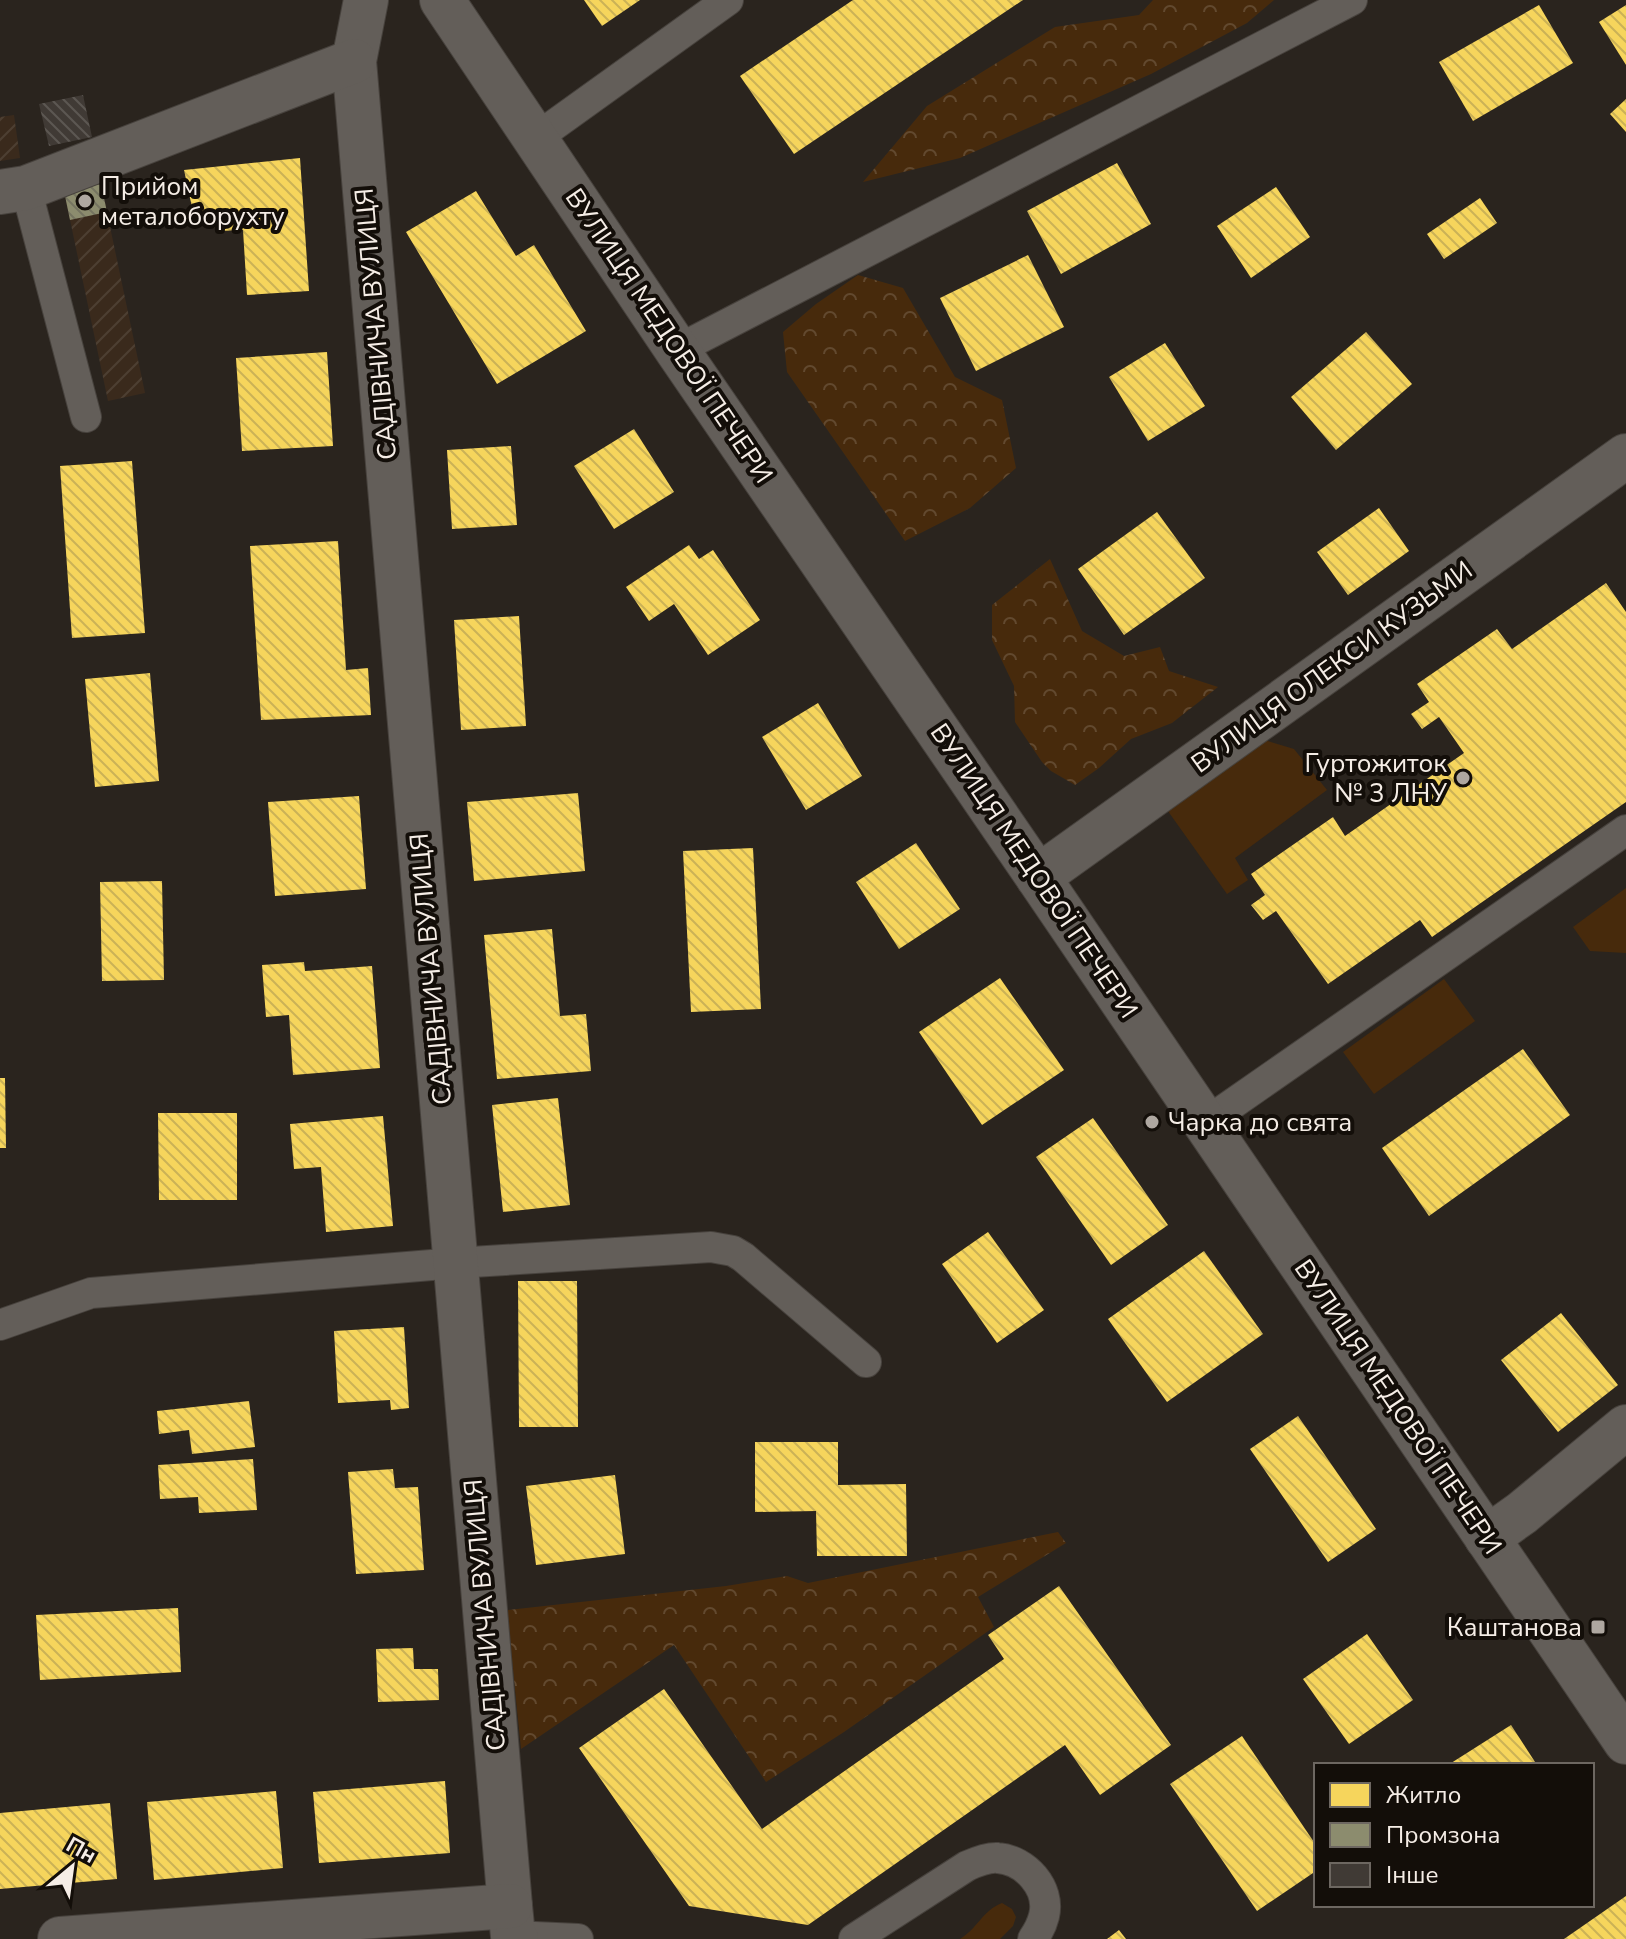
<svg xmlns="http://www.w3.org/2000/svg" width="1626" height="1939" font-family="'Nunito Sans',sans-serif">
<style>
.industrial{fill:url(#industrial-furrows)}
.green{fill:#472a0c}
.forest{fill:url(#forest-crowns)}
.homes{fill:url(#homes-back-hatch)}
.industry{fill:url(#industry-back-hatch)}
.building{fill:url(#building-back-hatch)}
.lines{fill:none;stroke-linecap:round;stroke-linejoin:round}
.lane-casing{stroke:#47423d;stroke-width:32}
.street-casing{stroke:#47423d;stroke-width:46}
.lane{stroke:#635e59;stroke-width:30}
.street{stroke:#635e59;stroke-width:44}
.poi-dot{fill:#aea7a0;stroke:#130e09;stroke-width:3}
.labels{text-anchor:middle;dominant-baseline:central;stroke-width:8;stroke-linejoin:round;paint-order:stroke}
.poi-label{font-size:26px;fill:#f5ede6;stroke:#130e09;text-anchor:start}
.street-label{font-size:26px;fill:#f5ede6;stroke:#130e09}
</style>
<defs>
<pattern id="industrial-furrows" width="10" height="10" patternUnits="userSpaceOnUse" patternTransform="scale(2)"><rect width="10" height="10" fill="#3a2a1c"/><path d="M-1 1l2-2M0 10L10 0M9 11l2-2" fill="none" stroke="#4d3f32"/></pattern>
<pattern id="forest-crowns" width="20" height="18" patternUnits="userSpaceOnUse" patternTransform="scale(2)"><rect width="20" height="18" fill="#472a0c"/><path d="M2 6a3 3 0 1 1 6 0M12 15a3 3 0 1 1 6 0" fill="none" stroke="#62492f"/></pattern>
<pattern id="homes-back-hatch" width="6" height="6" patternUnits="userSpaceOnUse" patternTransform="scale(2)"><rect width="6" height="6" fill="#f6d55c"/><path d="M-1 5l2 2M0 0l6 6M5-1l2 2" fill="none" stroke="#cbb256"/></pattern>
<pattern id="industry-back-hatch" width="6" height="6" patternUnits="userSpaceOnUse" patternTransform="scale(2)"><rect width="6" height="6" fill="#8c8c6e"/><path d="M-1 5l2 2M0 0l6 6M5-1l2 2" fill="none" stroke="#757460"/></pattern>
<pattern id="building-back-hatch" width="6" height="6" patternUnits="userSpaceOnUse" patternTransform="scale(2)"><rect width="6" height="6" fill="#403a35"/><path d="M-1 5l2 2M0 0l6 6M5-1l2 2" fill="none" stroke="#5c5752"/></pattern>
</defs>
<rect width="100%" height="100%" fill="#2a241e"/>
<g class="industrial">
<path d="M14,115l6,43 -20,3v-44z"/>
<path d="M101,184l44,209 -37,8 -44,-210z"/>
</g>
<g class="green">
<path d="M1261,739l33,10 33,41 -92,68 13,22 -21,14 -62,-87z"/>
<path d="M1626,888v65l-36,-2 -17,-24z"/>
<path d="M1444,979l31,42 -101,73 -31,-42z"/>
<path d="M1002,1903l10,6 4,8 -3,9 -13,13h-40c17,-10 23,-29 42,-36z"/>
</g>
<g class="forest">
<path d="M1153,0h121l-27,23 -96,51 -191,84 -97,24 64,-76 128,-79 84,-12z"/>
<path d="M858,275l45,13 52,89 47,23 14,68 -46,40 -65,33 -118,-169 -4,-40 33,-28z"/>
<path d="M1050,559l32,72 42,25 36,-9 9,24 49,16 -46,36 -41,16 -32,29 -24,17 -24,-14 -9,-9 -27,-40 -1,-36 -22,-46v-35z"/>
<path d="M1058,1532l8,11 -88,54 16,30 -150,105 -78,50 -92,-137 -153,104 -14,-139 219,-24 61,-10 21,7z"/>
</g>
<g class="homes">
<path d="M584,0h56l-38,26z"/>
<path d="M853,0h170l-229,154 -54,-78z"/>
<path d="M1539,5l34,58 -100,58 -34,-59z"/>
<path d="M1626,5v60l-27,-43z"/>
<path d="M1626,99v33l-16,-18z"/>
<path d="M300,158l9,133 -62,4 -4,-65 -24,1 -26,-19 -9,-42z"/>
<path d="M1117,163l34,61 -90,50 -34,-63z"/>
<path d="M1276,187l34,50 -59,41 -34,-52z"/>
<path d="M476,191l40,65 18,-11 52,86 -89,53 -91,-152z"/>
<path d="M1480,198l17,25 -53,36 -17,-25z"/>
<path d="M1028,255l36,72 -88,44 -36,-73z"/>
<path d="M1366,332l46,52 -76,66 -45,-53z"/>
<path d="M1165,343l40,63 -57,35 -39,-64z"/>
<path d="M327,352l6,94 -91,5 -6,-93z"/>
<path d="M634,429l40,63 -60,37 -40,-63z"/>
<path d="M511,446l6,79 -65,4 -5,-79z"/>
<path d="M132,461l13,172 -73,5 -12,-172z"/>
<path d="M1379,508l30,43 -61,44 -31,-43z"/>
<path d="M1157,512l48,66 -81,57 -46,-66z"/>
<path d="M338,541l8,129 22,-2 3,47 -110,5 -11,-174z"/>
<path d="M689,545l10,14 14,-9 47,70 -52,35 -34,-51 -25,17 -23,-34z"/>
<path d="M1606,583l20,29v190l-194,135 -12,-17 -92,64 -52,-73 -13,9 -12,-15 14,-10 -14,-21 82,-57 12,19 119,-83 -25,-36 -17,12 -11,-15 18,-12 -12,-18 80,-55 15,20z"/>
<path d="M519,616l7,110 -65,4 -7,-110z"/>
<path d="M150,673l9,108 -64,6 -10,-108z"/>
<path d="M818,703l44,73 -56,34 -44,-73z"/>
<path d="M578,793l7,78 -111,10 -7,-79z"/>
<path d="M359,796l7,93 -91,7 -7,-94z"/>
<path d="M916,843l44,66 -61,40 -43,-67z"/>
<path d="M753,848l8,161 -70,3 -8,-161z"/>
<path d="M162,881l2,99 -62,1 -2,-99z"/>
<path d="M552,929l8,87 26,-2 5,57 -94,8 -13,-144z"/>
<path d="M304,962l1,9 67,-5 8,102 -87,7 -4,-60 -23,2 -4,-52z"/>
<path d="M1000,978l64,92 -82,55 -63,-93z"/>
<path d="M1523,1049l47,66 -141,101 -47,-68z"/>
<path d="M0,1078h5l1,70h-6z"/>
<path d="M558,1098l12,107 -67,7 -11,-107z"/>
<path d="M158,1113h79v87h-78z"/>
<path d="M383,1116l10,110 -67,6 -5,-65 -27,2 -4,-45z"/>
<path d="M1093,1118l75,107 -57,40 -75,-108z"/>
<path d="M988,1232l56,78 -47,33 -55,-79z"/>
<path d="M1204,1251l59,83 -96,68 -59,-83z"/>
<path d="M518,1281h59l1,146h-59z"/>
<path d="M1561,1313l57,72 -60,47 -57,-72z"/>
<path d="M404,1327l5,81 -18,2 -1,-10 -52,3 -4,-72z"/>
<path d="M249,1401l6,46 -63,7 -3,-24 -30,4 -2,-23z"/>
<path d="M1298,1416l78,113 -48,33 -78,-113z"/>
<path d="M755,1442h83v43l68,-1 1,72h-90l-1,-45 -61,1z"/>
<path d="M253,1459l4,51 -58,3 -1,-16 -38,2 -2,-34z"/>
<path d="M393,1469l2,19 23,-1 6,83 -68,4 -8,-102z"/>
<path d="M615,1475l10,79 -89,11 -10,-79z"/>
<path d="M1059,1586l112,159 -71,50 -35,-50 -257,180 -119,-19 -110,-158 85,-59 98,140 242,-170 -16,-24z"/>
<path d="M178,1608l3,64 -141,8 -4,-65z"/>
<path d="M1367,1634l46,66 -64,44 -46,-65z"/>
<path d="M413,1648l1,21h24l1,31 -61,2 -2,-53z"/>
<path d="M1511,1725l26,40h-89z"/>
<path d="M1242,1736l74,109v26l-59,40 -87,-127z"/>
<path d="M445,1781l5,72 -131,10 -6,-71z"/>
<path d="M276,1791l7,77 -129,12 -7,-78z"/>
<path d="M110,1803l7,76 -117,10v-76z"/>
<path d="M1626,1896v43h-62z"/>
<path d="M1119,1930l7,9h-19z"/>
</g>
<path class="industry" d="M101,184l6,28 -37,8 -6,-29z"/>
<path class="building" d="M83,95l9,42 -43,9 -10,-42z"/>
<g class="lines">
<g class="lane-casing">
<g id="lane">
<path d="M536,138l192,-138"/>
<path d="M26,188l60,229"/>
<path d="M677,350l675,-350"/>
<path d="M1205,1123l421,-293"/>
<path d="M0,1325l91,-32 365,-30 255,-16 22,4 10,6 123,105"/>
<path d="M513,1936l65,3"/>
<path d="M854,1939l113,-73c9,-4 21,-9 31,-8 27,2 53,30 46,58 -2,8 -6,16 -11,23"/>
</g>
</g>
<g class="street-casing">
<g id="street">
<path d="M366,0l-12,61 156,1845 3,30 3,3"/>
<path d="M442,0l235,350 361,527 588,865"/>
<path d="M0,192l26,-4 328,-127"/>
<path d="M1038,877l588,-421"/>
<path d="M1487,1538l35,-25 104,-86"/>
<path d="M60,1939l450,-33"/>
</g>
</g>
<use href="#lane" class="lane"/>
<use href="#street" class="street"/>
</g>
<g class="poi-dot">
<circle cx="85" cy="201" r="8"/>
<circle cx="1463" cy="778" r="8"/>
<circle cx="1152" cy="1122" r="8"/>
<rect x="1590" y="1619" width="16" height="16" rx="4"/>
</g>
<g class="labels">
<g class="poi-label">
<text x="101" y="186">Прийом<tspan x="101" dy="30">металоборухту</tspan></text>
<text x="1447" y="763" text-anchor="end">Гуртожиток<tspan x="1447" dy="30">№ 3 ЛНУ</tspan></text>
<text x="1168" y="1122">Чарка до свята</text>
<text x="1582" y="1627" text-anchor="end">Каштанова</text>
</g>
<g class="street-label">
<text transform="translate(376 324) rotate(-95)">САДІВНИЧА ВУЛИЦЯ</text>
<text transform="translate(669 336) rotate(56)">ВУЛИЦЯ МЕДОВОЇ ПЕЧЕРИ</text>
<text transform="translate(1332 667) rotate(-36)">ВУЛИЦЯ ОЛЕКСИ КУЗЬМИ</text>
<text transform="translate(1034 871) rotate(56)">ВУЛИЦЯ МЕДОВОЇ ПЕЧЕРИ</text>
<text transform="translate(431 969) rotate(-95)">САДІВНИЧА ВУЛИЦЯ</text>
<text transform="translate(1398 1407) rotate(56)">ВУЛИЦЯ МЕДОВОЇ ПЕЧЕРИ</text>
<text transform="translate(485 1615) rotate(-95)">САДІВНИЧА ВУЛИЦЯ</text>
</g>
</g>
<rect x="1314" y="1763" width="280" height="144" fill="#130e09" stroke="#6d6761" stroke-width="2"/>
<rect x="1330" y="1783" width="40" height="24" fill="#f6d55c" stroke="#6d6761" stroke-width="2"/>
<text x="1386" y="1803" font-size="24" fill="#f5ede6">Житло</text>
<rect x="1330" y="1823" width="40" height="24" fill="#8c8c6e" stroke="#6d6761" stroke-width="2"/>
<text x="1386" y="1843" font-size="24" fill="#f5ede6">Промзона</text>
<rect x="1330" y="1863" width="40" height="24" fill="#403a35" stroke="#6d6761" stroke-width="2"/>
<text x="1386" y="1883" font-size="24" fill="#f5ede6">Інше</text>
<g transform="translate(72 1867) rotate(29)" stroke="#130e09" stroke-width="6" paint-order="stroke">
<path d="M0-6L14 30L0 20L-14 30Z" fill="#f5ede6"/>
<text y="-12" font-size="22" font-weight="bold" text-anchor="middle" fill="#f5ede6">Пн</text>
</g>
</svg>
